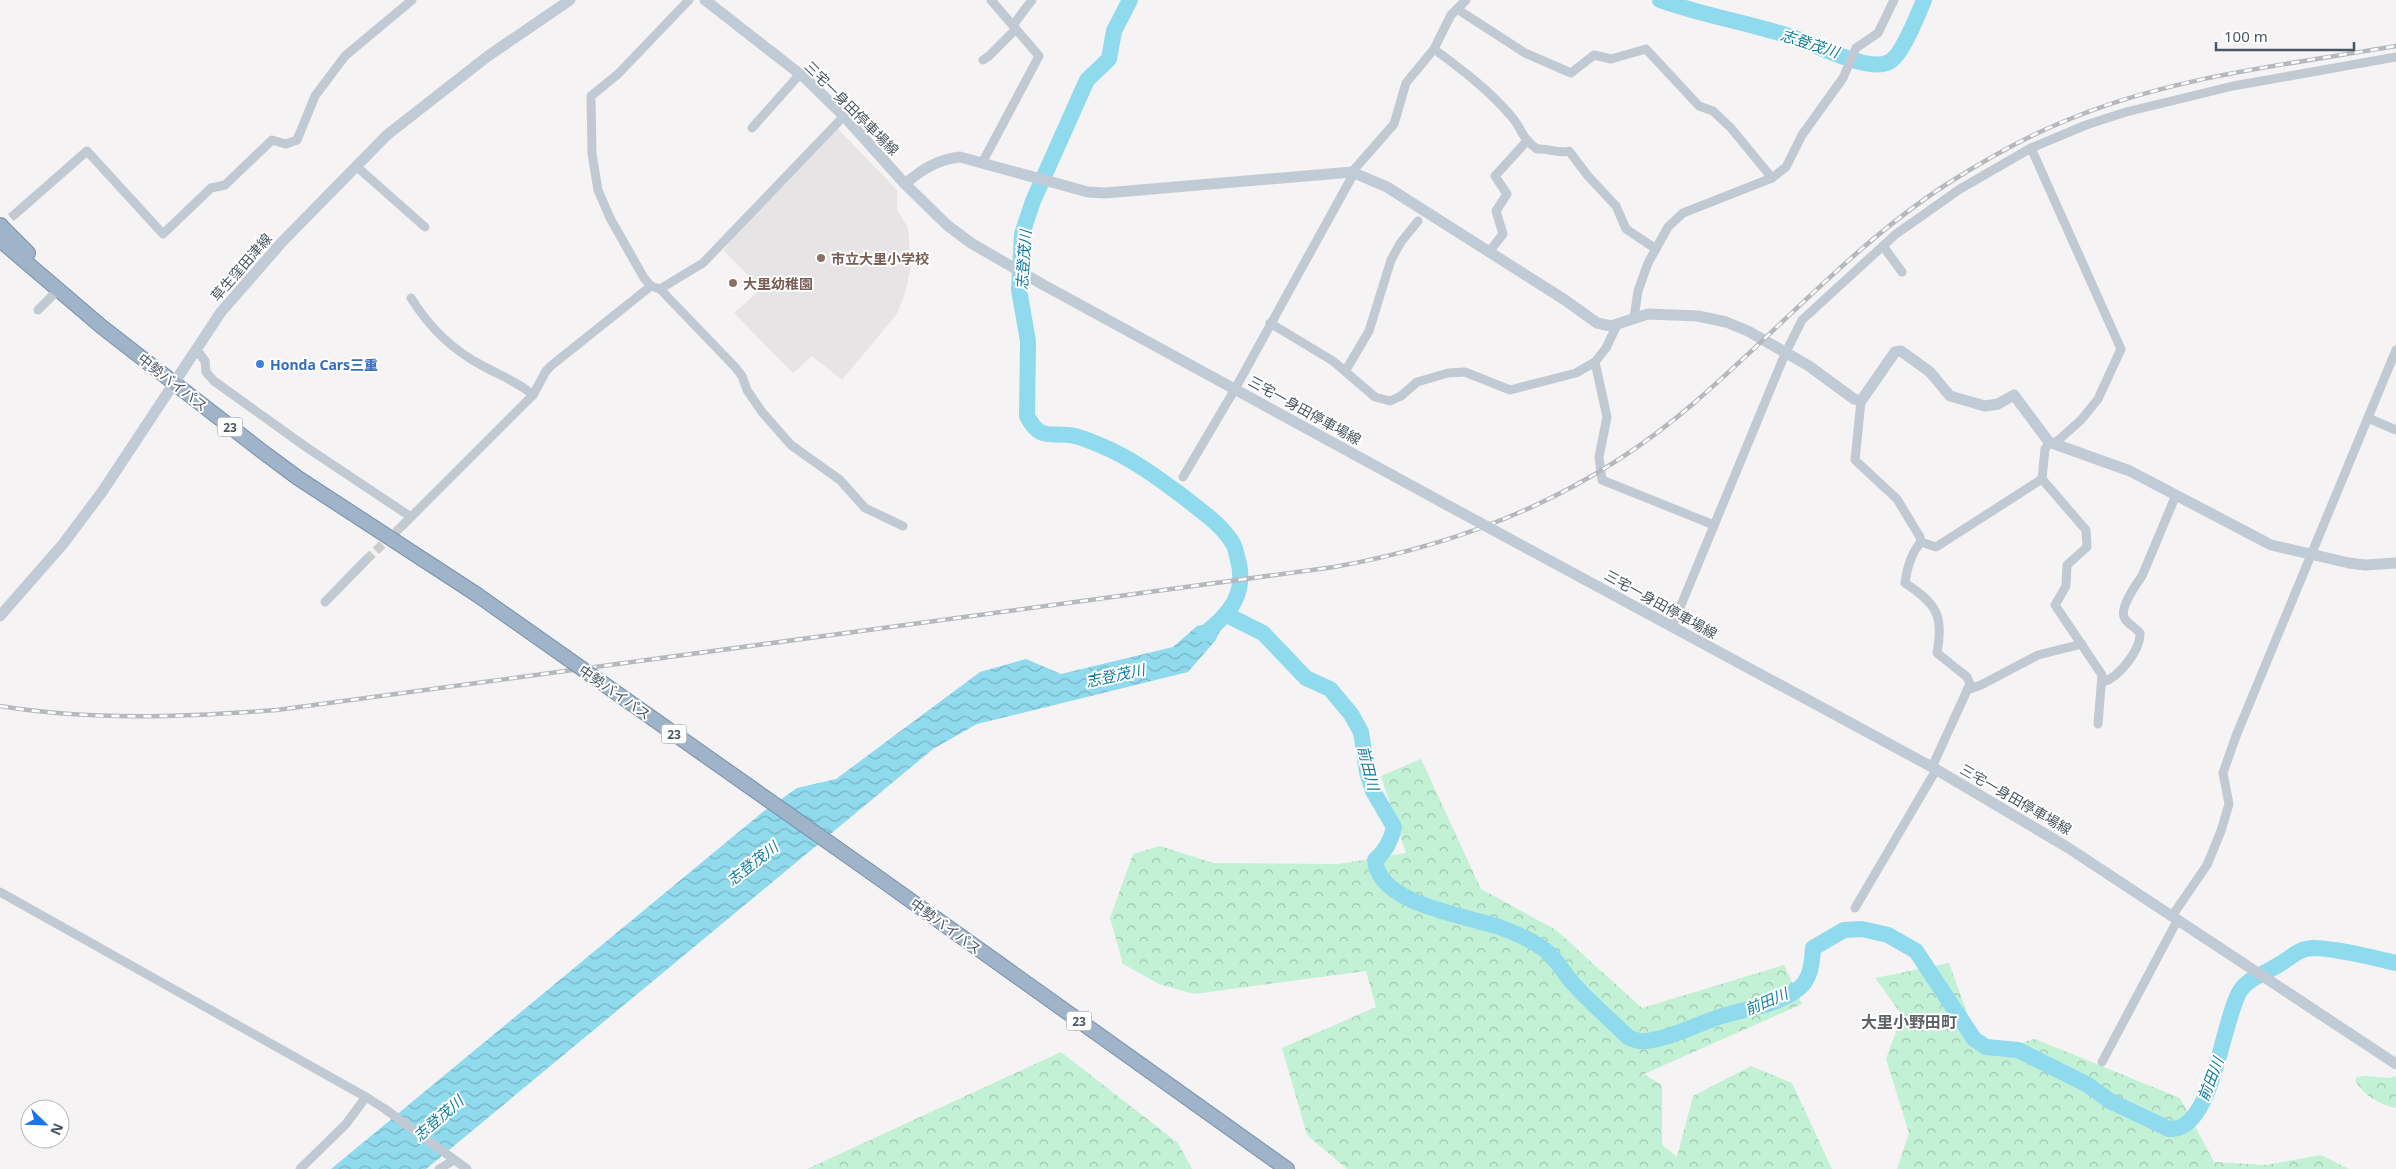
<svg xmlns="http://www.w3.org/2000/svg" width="2396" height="1169" font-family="'Noto Sans','Noto Sans JP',sans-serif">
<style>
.education{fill:#e6e4e5}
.forest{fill:url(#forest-crowns)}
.water{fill:url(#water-waves)}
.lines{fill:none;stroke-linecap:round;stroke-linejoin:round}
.river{stroke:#90daee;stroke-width:16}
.minor-tunnel{stroke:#caccce;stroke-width:9;stroke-dasharray:9 4.5;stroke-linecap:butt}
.trunk-casing{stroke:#7690ad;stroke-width:16}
.minor{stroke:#c1cad2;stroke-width:9}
.secondary{stroke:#c1cbd6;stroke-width:11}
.trunk{stroke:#9fb4c9;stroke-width:14}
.rail-casing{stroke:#b5b8bd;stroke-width:4.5}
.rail{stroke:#fff;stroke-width:2.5;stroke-dasharray:8;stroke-linecap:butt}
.trunk-bridge-casing{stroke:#7690ad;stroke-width:16;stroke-linecap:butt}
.secondary-bridge{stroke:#c1cbd6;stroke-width:11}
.trunk-bridge{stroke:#9fb4c9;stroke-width:14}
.education-dot{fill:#8d6e63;stroke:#fff;stroke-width:2}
.shop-dot{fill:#3f7fe0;stroke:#fff;stroke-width:2}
.labels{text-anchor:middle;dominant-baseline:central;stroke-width:4;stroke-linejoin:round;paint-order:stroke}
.shield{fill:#fff;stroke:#808990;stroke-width:1}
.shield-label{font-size:12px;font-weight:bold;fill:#4a5661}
.street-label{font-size:14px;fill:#4a5661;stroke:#fff}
.education-label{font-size:14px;font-weight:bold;fill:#785e54;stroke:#fff;text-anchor:start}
.shop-label{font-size:14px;font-weight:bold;fill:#366cbe;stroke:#fff;text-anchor:start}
.water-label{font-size:15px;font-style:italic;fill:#0c7c9b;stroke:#fff}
.quarter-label{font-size:16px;font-weight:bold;fill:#5f6368;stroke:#fff}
</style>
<defs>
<pattern id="forest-crowns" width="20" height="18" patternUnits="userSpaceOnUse" patternTransform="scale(1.25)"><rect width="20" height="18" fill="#c3f1d5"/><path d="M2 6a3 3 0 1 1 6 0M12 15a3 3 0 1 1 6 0" fill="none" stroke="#a0c6b0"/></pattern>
<pattern id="water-waves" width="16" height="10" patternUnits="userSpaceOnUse" patternTransform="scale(1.25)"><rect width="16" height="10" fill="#90daee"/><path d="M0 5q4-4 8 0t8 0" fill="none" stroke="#78b4c4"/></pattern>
</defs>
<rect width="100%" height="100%" fill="#f5f3f3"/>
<path class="education" d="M837,128l60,62v19l11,19 3,39 -6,26 -8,21 -55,66 -30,-24 -19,17 -59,-60 27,-24 -38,-39 5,-5 -1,-4z"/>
<g class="forest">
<path d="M1421,759l60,130 75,41 86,78 142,-43 18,39 -158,70 18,11v60l15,12 16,-61 58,-30 41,17 40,86h-485l-40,-34 -25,-87 94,-41 -10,-36 -172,23 -35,-10 -36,-20 -13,-46 23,-64 27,-8 53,17 125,1 68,-11 -25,-77z"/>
<path d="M1949,963l33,91 53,-15 145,59 34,64 52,3 55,-10 28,14h-452l12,-36 -23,-74 16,-44 -27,-37z"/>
<path d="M1061,1052l117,91 14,26h-385z"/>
<path d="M2365,1076l24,2 7,-2v32c-16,-3 -32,-13 -41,-27l2,-4z"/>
</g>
<path class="water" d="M1226,620l-11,21 -27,31 -211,52 -44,25 -507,420h-95l433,-358 33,-23 39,-9 144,-107 46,-13 35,15 112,-27 24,-21z"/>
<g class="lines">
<g class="river">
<path d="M1130,0l-16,31 -5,28 -22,21 -54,121 -11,33 -3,56 9,51 -1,75c14,27 25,15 48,20 12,3 25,9 36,14 27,13 50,30 74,48 16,13 36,26 47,44 3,4 4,10 5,14 11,36 -6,57 -33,78"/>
<path d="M1660,0c44,16 91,23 135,38 22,7 74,35 94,24 13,-6 29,-48 35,-62"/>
<path d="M1227,615l36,18 43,45 24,11 21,25 10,18 6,40 6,19 21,36c-3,14 -8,24 -19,33 4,45 90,55 124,67 14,5 30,12 42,20 13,8 20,22 30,34 17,20 38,37 57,56 6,3 11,5 18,4 25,-3 49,-16 73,-24 26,-9 56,-10 79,-28 13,-9 14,-27 15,-41l31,-18 18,-1 26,6 28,16 58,88 12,8 32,3 70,35 22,16 59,28c44,4 53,-109 71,-138 8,-13 28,-19 40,-27 12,-7 19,-16 34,-16 26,1 56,9 82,15"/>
</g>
<g class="minor-tunnel">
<path d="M0,226l14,-11"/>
<path d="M366,560l37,-35"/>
</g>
<g class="trunk-casing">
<g id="trunk">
<path d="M0,225l28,28"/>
<path d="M0,240l102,87 157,122 39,29 178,116"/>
<path d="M872,873l415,296"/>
</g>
</g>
<g class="minor">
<path d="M689,0l-71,74 -27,22 1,58 6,36 12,28 34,60 7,8 9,3 75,78 7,9 5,14 15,22 29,33 49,35 25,28 38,18"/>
<path d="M1457,9l68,44 46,20 23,-18 17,4 35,-10 53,57 14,5 18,17 41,50"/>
<path d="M1013,25l19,-25"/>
<path d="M1434,49c27,20 55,41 77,67 11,12 9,21 26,33 12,-1 20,5 32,2l19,25 28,30 10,23 30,20"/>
<path d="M983,60l6,-4 27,-27"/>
<path d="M752,128l48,-54"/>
<path d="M2031,148l90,201 -23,50 -17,21 -27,24"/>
<path d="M982,163l57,-107 -48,-56"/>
<path d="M356,166l69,61"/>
<path d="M1352,172l42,-48 12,-41 28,-34 17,-34 15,-15"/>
<path d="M14,215l73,-64 76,83 48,-46 14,-3 47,-45 14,4 11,-4 18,-44 30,-40 67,-56"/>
<path d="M1883,246l19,26"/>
<path d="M1489,252l14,-18 -7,-23 11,-17 -12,-18 31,-34"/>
<path d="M660,289l43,-26 141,-147"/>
<path d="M411,298c18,29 41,52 72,68 16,9 37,17 50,29"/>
<path d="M38,310l17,-17"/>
<path d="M1634,318l4,-27 10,-28 20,-36 15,-14 89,-35 14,-11 16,-32 41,-57 13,-30 22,-15 16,-33"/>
<path d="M1270,323l63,38 42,36 15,4 11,-5 16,-14 31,-9 17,-1 45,18 66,-17 19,-11 11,-14 12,-25"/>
<path d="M196,349l9,12 1,11 8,9 92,66 105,70"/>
<path d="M1595,362l12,55 -8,40 3,23 112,45"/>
<path d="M1346,370l23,-39 22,-71 10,-18 17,-21"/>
<path d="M1861,401l-6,59 42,39 23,38 1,5 15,5 106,-68 3,-30 4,-7"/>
<path d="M2368,418l28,12"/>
<path d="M1183,477l52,-88 119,-216"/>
<path d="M2042,479l44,51 1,17 -20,18 -1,21 -11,19 47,70 -4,49"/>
<path d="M403,525l130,-130 13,-24 6,-6 99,-79"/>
<path d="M1921,542c-10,11 -14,26 -16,41 32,21 39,33 32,70l30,24 3,7 -38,83"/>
<path d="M325,602l41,-42"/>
<path d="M1672,627l113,-273 17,-34 94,-86 64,-45 71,-41 55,-23 40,-13 107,-26 163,-29"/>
<path d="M2103,682c15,-4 38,-32 37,-49 -4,-5 -11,-8 -15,-14 -7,-9 11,-35 17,-43l34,-81"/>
<path d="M1967,690l14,-5 57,-30 44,-11"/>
<path d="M0,892l366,205 19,12 82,60"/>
<path d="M1855,908l81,-138"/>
<path d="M2172,916l35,-51 14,-34 8,-27 -6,-31 13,-37 160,-386"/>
<path d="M2102,1062l76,-143"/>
<path d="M300,1169l46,-45 20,-27"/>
<path d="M439,1169l15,-9"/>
</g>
<g class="secondary">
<path d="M705,0l100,78 39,38 61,68 42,41 24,18 69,40 407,222"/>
<path d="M905,184c16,-14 33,-25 55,-27l128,35 17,1 247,-21 35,15 178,113 32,23 14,3 37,-12 50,2 28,6 22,9 61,35 45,33 7,2 34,-49 6,-1 29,21 20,24 35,10 13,-2 16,-9 35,47 81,29 141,74 78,18 16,2 31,-2"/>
<path d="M1532,551l400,216 135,80 329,217"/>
<path d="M0,616l63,-72 39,-52 119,-180 61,-70 105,-107 101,-79 82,-56"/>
</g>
<use href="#trunk" class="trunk"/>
<g class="rail-casing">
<path id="rail" d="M0,706c92,15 185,11 277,4l1057,-143c135,-24 256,-74 360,-164 84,-72 160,-159 253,-219 38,-24 76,-46 118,-63 104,-44 220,-56 331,-75"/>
</g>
<use href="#rail" class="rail"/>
<g class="trunk-bridge-casing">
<path id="trunk-bridge" d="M476,594l396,279"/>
</g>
<path class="secondary-bridge" d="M1447,505l85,46"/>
<use href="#trunk-bridge" class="trunk-bridge"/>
</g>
<g class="education-dot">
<circle cx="821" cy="258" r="5"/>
<circle cx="733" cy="283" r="5"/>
</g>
<circle class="shop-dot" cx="260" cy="364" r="5"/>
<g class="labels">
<g class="shield">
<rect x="217.5" y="417.5" width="25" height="19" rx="4"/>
<rect x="661.5" y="724.5" width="25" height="19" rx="4"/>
<rect x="1066.5" y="1011.5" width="25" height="19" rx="4"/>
</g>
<g class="shield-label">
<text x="230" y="427">23</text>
<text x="674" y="734">23</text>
<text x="1079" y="1021">23</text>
</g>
<g class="street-label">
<text transform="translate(852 108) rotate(45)">三宅一身田停車場線</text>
<text transform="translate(241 267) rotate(-49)">草生窪田津線</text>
<text transform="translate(173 382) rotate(38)">中勢バイパス</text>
<text transform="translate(1305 410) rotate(29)">三宅一身田停車場線</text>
<text transform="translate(1661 604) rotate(29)">三宅一身田停車場線</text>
<text transform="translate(615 692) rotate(35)">中勢バイパス</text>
<text transform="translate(2016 799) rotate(30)">三宅一身田停車場線</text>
<text transform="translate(946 926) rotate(36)">中勢バイパス</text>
</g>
<g class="education-label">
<text x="831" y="258">市立大里小学校</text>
<text x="743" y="283">大里幼稚園</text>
</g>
<g class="shop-label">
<text x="270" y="364">Honda Cars三重</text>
</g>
<g class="water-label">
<text transform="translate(1810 43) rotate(18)">志登茂川</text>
<text transform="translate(1023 260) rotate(-86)">志登茂川</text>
<text transform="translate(1115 675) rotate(-12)">志登茂川</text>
<text transform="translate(1369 768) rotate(76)">前田川</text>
<text transform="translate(752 863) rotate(-38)">志登茂川</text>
<text transform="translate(1766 1001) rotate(-23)">前田川</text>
<text transform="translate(2210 1079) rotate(-69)">前田川</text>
<text transform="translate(438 1118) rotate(-41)">志登茂川</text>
</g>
<g class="quarter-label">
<text x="1909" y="1022">大里小野田町</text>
</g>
</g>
<g transform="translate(45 1124) rotate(113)"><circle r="24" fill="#ffffff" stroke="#b7bbc0"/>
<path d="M0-4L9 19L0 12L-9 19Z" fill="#1a73e8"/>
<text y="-8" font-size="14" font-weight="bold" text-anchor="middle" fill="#4a5661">N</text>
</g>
<path d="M2216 42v8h138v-8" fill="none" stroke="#4a5661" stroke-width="2.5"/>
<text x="2224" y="42" font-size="15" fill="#4a5661" stroke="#ffffff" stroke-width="4" paint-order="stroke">100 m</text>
</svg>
